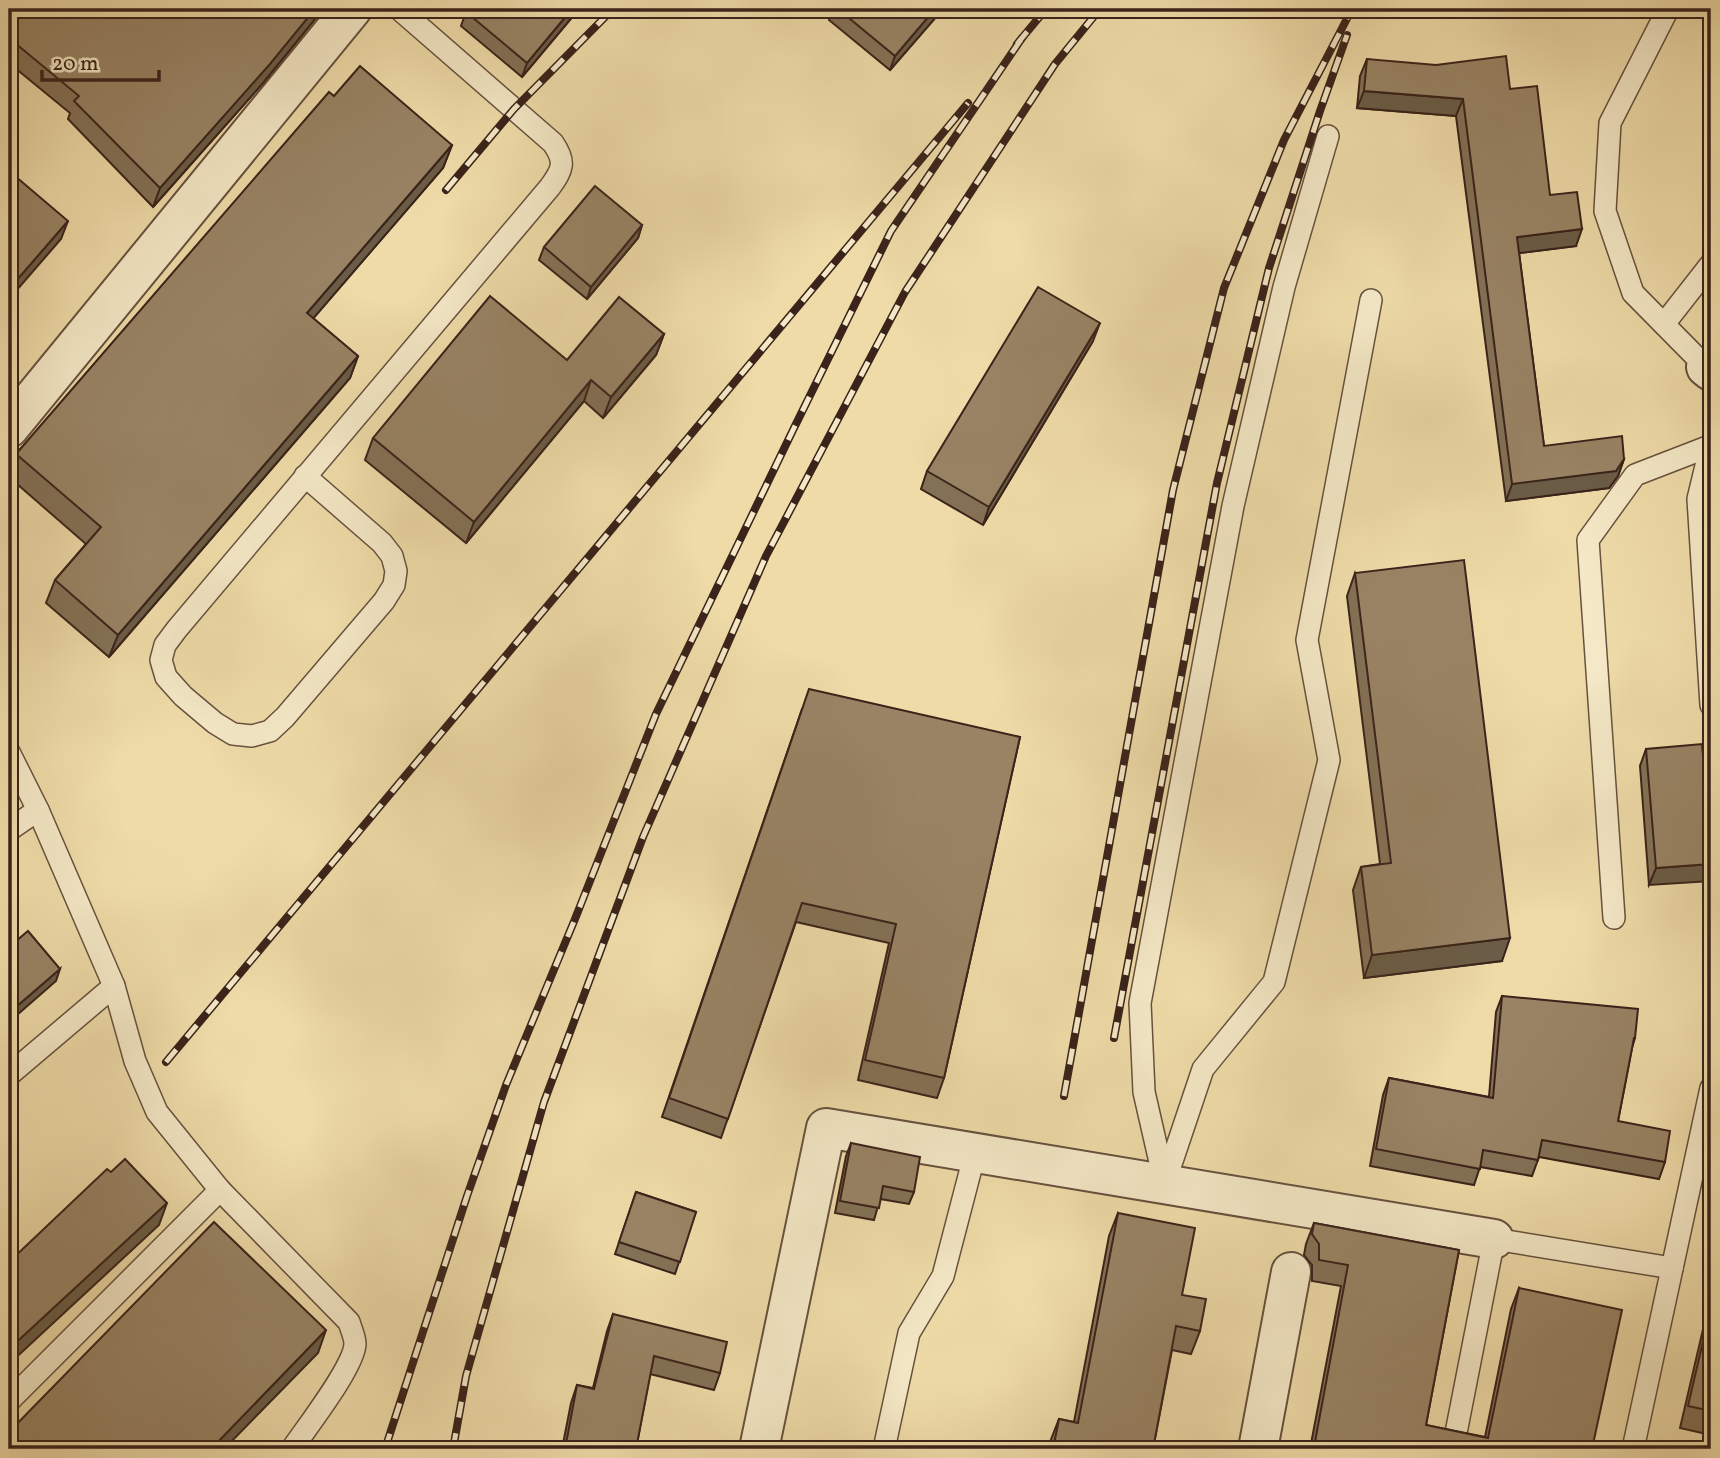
<svg xmlns="http://www.w3.org/2000/svg" width="1720" height="1458" font-family="Vollkorn,serif">
<style>
.lines{fill:none;stroke-linecap:round;stroke-linejoin:round}
.lane-casing{stroke:#67513e;stroke-width:24}
.street-casing{stroke:#67513e;stroke-width:42}
.lane{stroke:#f4e8c6;stroke-width:21}
.street{stroke:#f4e8c6;stroke-width:38}
.rail-casing{stroke:#3a231a;stroke-width:8}
.rail{stroke:#f4e8c6;stroke-width:5;stroke-dasharray:16;stroke-linecap:butt}
.wall{fill:#837156;stroke:#3a231a;stroke-width:2}
.shaded-wall{fill:#6a5c46;stroke:#3a231a;stroke-width:2}
.building{fill:#988364;stroke:#3a231a;stroke-width:2}
</style>
<rect width="100%" height="100%" fill="#eedba8"/>
<filter id="stains"><feTurbulence type="fractalNoise" baseFrequency=".00286" numOctaves="4"/><feColorMatrix values="0 0 0 0 .2 0 0 0 0 .09 0 0 0 0 .02 0 0 0 .5 -.17"/></filter>
<radialGradient id="worn" r=".72"><stop offset=".6" stop-color="#630" stop-opacity="0"/><stop offset="1" stop-color="#630" stop-opacity=".3"/></radialGradient>
<g class="lines">
<g class="lane-casing">
<g id="lane">
<path d="M1668,9l-58,114 -5,88 28,82 73,74"/>
<path d="M1664,324l47,-60"/>
<path d="M1711,445l-13,54 13,206"/>
<path d="M305,476l77,67 10,13 4,15 -2,14 -10,16 -99,116 -15,14 -18,5 -19,-2 -18,-11 -32,-27 -17,-19 -5,-17 4,-15 12,-16 373,-442c13,-18 16,-25 3,-44l-154,-134"/>
<path d="M9,752l29,58 76,176 21,75 22,51 63,78 129,132c2,7 6,15 6,22 -1,23 -49,84 -63,105"/>
<path d="M9,830l29,-20"/>
<path d="M1614,918l-26,-378 47,-65 75,-29"/>
<path d="M9,1075l105,-89"/>
<path d="M1165,1182l38,-113 71,-87 55,-222 -22,-120 64,-340"/>
<path d="M1165,1184l-21,-92 -4,-89 93,-497 51,-219 44,-151"/>
<path d="M9,1401l211,-211"/>
<path d="M1455,1438l39,-199 178,29"/>
<path d="M884,1449l25,-116 34,-57 32,-123"/>
<path d="M1633,1449l78,-361"/>
</g>
</g>
<g class="street-casing">
<g id="street">
<path d="M1706,367l5,4"/>
<path d="M9,428l343,-419"/>
<path d="M759,1449l67,-321 668,111"/>
<path d="M1258,1449l33,-177"/>
</g>
</g>
<use href="#lane" class="lane"/>
<use href="#street" class="street"/>
<g class="rail-casing">
<g id="rail">
<path d="M1017,44l29,-35"/>
<path d="M446,190l68,-81 99,-100"/>
<path d="M1114,1038l103,-555 52,-215 51,-157 27,-76"/>
<path d="M166,1062l802,-959"/>
<path d="M1064,1096l109,-606 51,-202 60,-148 68,-131"/>
<path d="M385,1449l82,-253 39,-111 69,-166 81,-205 138,-286 97,-197 131,-193"/>
<path d="M453,1449l13,-73 78,-274 99,-265 123,-281 139,-264 150,-228 45,-55"/>
</g>
</g>
<use href="#rail" class="rail"/>
</g>
<g class="wall">
<path d="M9,9h313l-2,4 -57,70 -110,124 -85,-88 2,-6 -61,-50z"/>
<path d="M579,9l-57,68 -61,-51 5,-14z"/>
<path d="M833,9h110l-53,61 -61,-50z"/>
<path d="M1367,59l143,30 40,106 26,51 -57,7 25,193 80,13 -6,17 -9,12 -103,13 -50,-385 -99,-8 3,-32z"/>
<path d="M334,96l118,49 -9,23 -130,150 45,38 -8,22 -241,279 -63,-54 9,-23 31,-36 -77,-67v-3l7,-20z"/>
<path d="M642,225l-4,13 -51,61 -48,-39 5,-13z"/>
<path d="M664,334l-8,21 -53,63 -19,-17 -118,142 -101,-83 8,-22 194,-78z"/>
<path d="M1093,341l-110,184 -62,-36 6,-18z"/>
<path d="M1355,573l147,388 -138,17 -11,-88 8,-23 19,-3 -33,-268z"/>
<path d="M802,709l218,28 -76,341 -7,20 -79,-18 31,-137 -93,-21 -75,216 -59,-21z"/>
<path d="M1646,749l58,19 -55,117 -9,-119z"/>
<path d="M1502,996l133,42 -3,10 -14,73 47,41 -6,17 -120,-22 -7,19 -52,-9 -6,18 -104,-19 13,-71 6,-17 100,19 7,-85z"/>
<path d="M851,1143l63,49 -5,12 -29,-5 -6,21 -39,-7 11,-57z"/>
<path d="M636,1192l60,20 -21,62 -60,-20z"/>
<path d="M1118,1213l64,82 18,36 -9,23 -19,-4 -19,99h-104l1,-7 9,-23 15,3 35,-186z"/>
<path d="M1314,1223l145,27 -33,175 59,12 26,-128 8,-21 73,161h-282l31,-163 -29,-5v-16l-8,-10 2,-11z"/>
<path d="M1711,1295v140l-31,-7z"/>
<path d="M613,1314l107,59 -6,17 -64,-16 -14,75h-74l9,-46 6,-18 16,3 14,-57z"/>
</g>
<g class="shaded-wall">
<path d="M315,9h7l-2,4 -57,70 -110,124 7,-19z"/>
<path d="M572,9h7l-57,68 5,-14z"/>
<path d="M935,9h8l-53,61 5,-14z"/>
<path d="M1364,91l99,8 -7,17 -99,-8z"/>
<path d="M452,145l-9,23 -144,167 8,-22z"/>
<path d="M68,221l-7,18 -52,60v-10z"/>
<path d="M642,225l-4,13 -51,61 4,-12z"/>
<path d="M1582,229l-6,17 -65,8 6,-17z"/>
<path d="M1100,323l-7,18 -110,184 6,-18z"/>
<path d="M664,334l-8,21 -53,63 8,-21z"/>
<path d="M358,356l-8,22 -241,279 9,-22z"/>
<path d="M591,380l-7,21 -118,142 8,-21z"/>
<path d="M1624,459l-6,17 -9,12 -103,13 6,-17z"/>
<path d="M1711,864v17l-62,4 7,-17z"/>
<path d="M1510,938l-8,23 -138,17 8,-23z"/>
<path d="M60,969l-4,12 -47,41v-9z"/>
<path d="M167,1203l-8,22 -150,139v-15z"/>
<path d="M326,1330l-8,23 -94,96h-13z"/>
</g>
<g class="building">
<path d="M9,9h306l-45,55 -110,124 -86,-87 5,-5 -70,-58z"/>
<path d="M469,9h103l-45,54 -61,-51z"/>
<path d="M838,9h97l-40,47z"/>
<path d="M1506,56l4,33 27,-3 13,109 27,-3 5,37 -65,8 27,209 78,-10 2,23 -8,12 -104,13 -49,-385 -99,-8 3,-32 69,6z"/>
<path d="M360,66l92,79 -145,168 51,43 -240,279 -63,-55 46,-53 -85,-73 313,-362 5,4z"/>
<path d="M15,176l53,45 -59,68v-105z"/>
<path d="M595,186l47,39 -51,62 -47,-40z"/>
<path d="M1038,287l62,36 -111,184 -62,-36z"/>
<path d="M490,296l77,64 52,-63 45,37 -53,63 -20,-17 -117,142 -101,-84z"/>
<path d="M1464,560l46,378 -138,17 -11,-88 30,-4 -36,-290z"/>
<path d="M809,689l211,48 -76,341 -79,-18 31,-136 -94,-21 -74,216 -59,-21z"/>
<path d="M1702,744l2,24 7,3v93l-55,4 -10,-119z"/>
<path d="M28,931l32,38 -51,44v-66z"/>
<path d="M1502,996l136,13 -3,29h-1l-16,83 52,10 -5,31 -123,-22 -4,20 -55,-10 -3,19 -104,-20 13,-71 104,20z"/>
<path d="M851,1143l69,14 -6,35 -31,-6 -4,22 -39,-7z"/>
<path d="M125,1159l42,44 -158,146v-87l98,-93 4,3z"/>
<path d="M636,1192l60,20 -16,50 -61,-20z"/>
<path d="M1118,1213l77,15 -13,67 24,4 -6,32 -24,-5 -23,123h-100l6,-30 19,4z"/>
<path d="M214,1222l112,108 -115,119h-202v-17z"/>
<path d="M1314,1223l145,27 -33,175 62,13 31,-150 103,22 -30,139h-268l-10,-2 34,-182 -29,-5v-16l-7,-10z"/>
<path d="M1711,1307v104l-23,-5z"/>
<path d="M613,1314l114,28 -7,31 -66,-17 -18,93h-71l12,-64 17,4z"/>
</g>
<rect width="1720" height="1458" fill="none" stroke="#eedba8" stroke-width="35"/>
<rect x="10" y="10" width="1699" height="1437" fill="none" stroke="#3a231a" stroke-width="3.5"/>
<rect x="18" y="18" width="1685" height="1423" fill="none" stroke="#3a231a" stroke-width="2"/>
<path d="M42 70v10h117v-10" fill="none" stroke="#3a231a" stroke-width="3.5"/>
<text x="52" y="70" font-size="21" fill="#3a231a" stroke="#f4e8c6" stroke-width="5" paint-order="stroke">20 m</text>
<rect width="100%" height="100%" filter="url(#stains)"/>
<rect width="100%" height="100%" fill="url(#worn)"/>
</svg>
